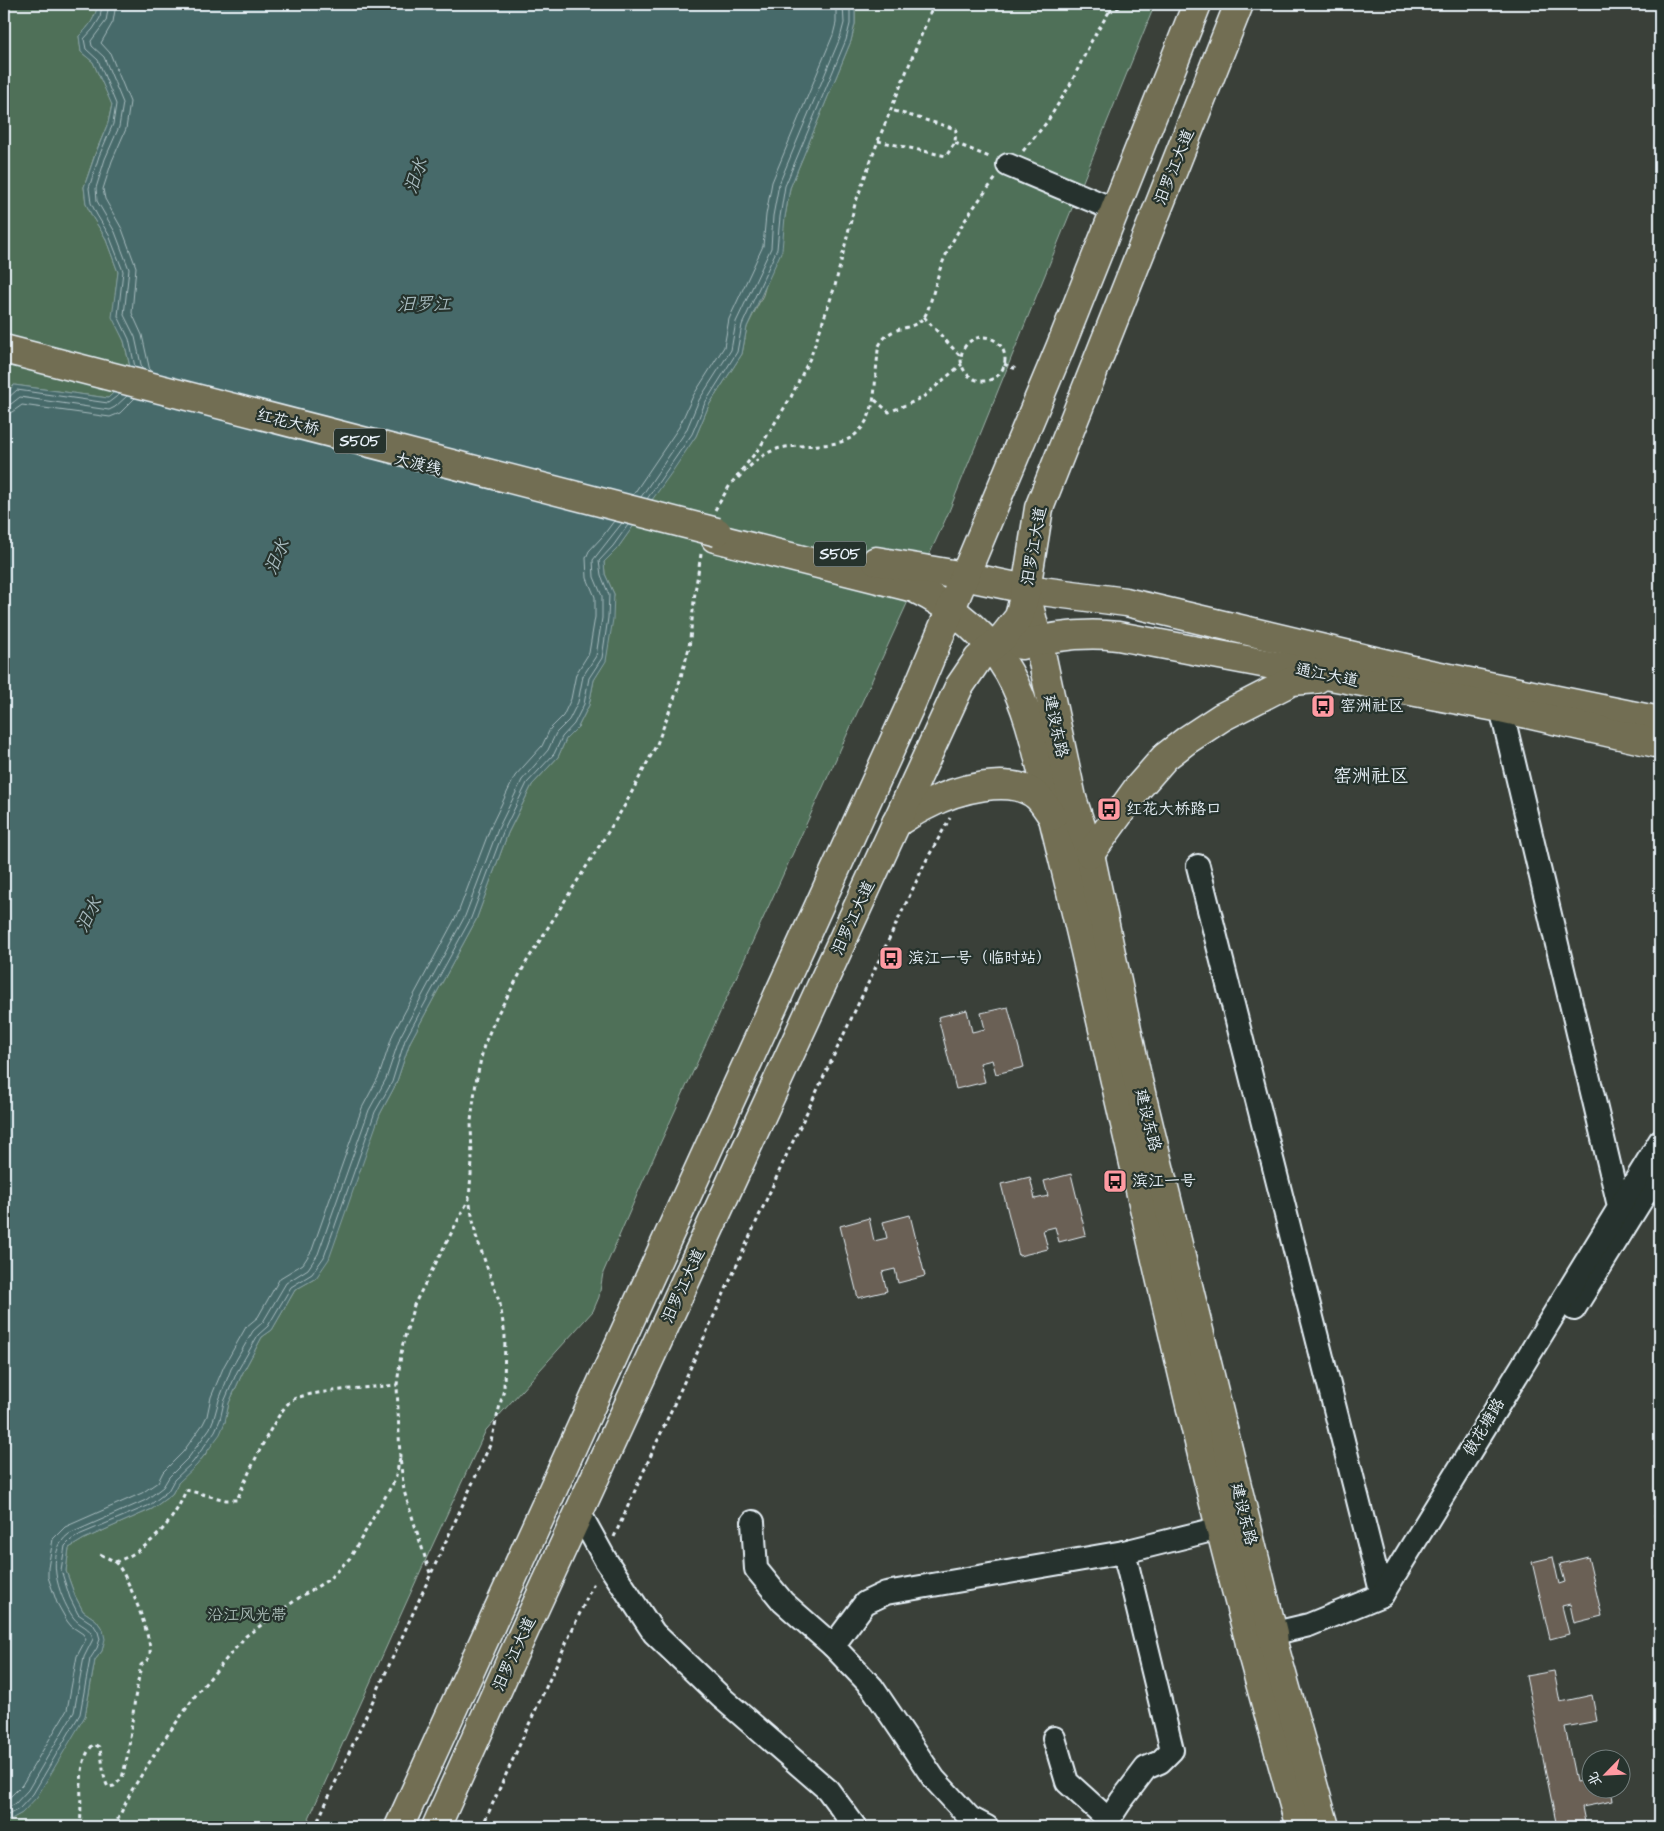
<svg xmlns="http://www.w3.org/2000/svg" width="1664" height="1831" font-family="'Architects Daughter','LXGW WenKai TC',sans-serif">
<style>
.green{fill:#506f58;stroke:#9cb0a8}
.water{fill:#476b6a;stroke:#87a1a3}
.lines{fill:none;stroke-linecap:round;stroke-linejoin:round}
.shore{stroke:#a8bbbf;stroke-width:1}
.building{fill:#6a6055;stroke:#e8f1f8}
.minor-casing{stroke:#e8f1f8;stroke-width:26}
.major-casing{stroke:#e8f1f8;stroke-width:31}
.path{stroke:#e8f1f8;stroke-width:3;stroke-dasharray:4 4;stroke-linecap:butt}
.minor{stroke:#26332d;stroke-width:22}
.major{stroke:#726e52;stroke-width:28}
.major-bridge-casing{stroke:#e8f1f8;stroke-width:31;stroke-linecap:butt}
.major-bridge{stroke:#726e52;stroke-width:28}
.labels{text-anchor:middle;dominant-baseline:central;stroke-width:4.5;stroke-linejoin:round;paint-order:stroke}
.shield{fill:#26332d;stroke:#aeb8bb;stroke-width:1}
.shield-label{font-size:15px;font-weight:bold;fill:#e8f1f8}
.street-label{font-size:16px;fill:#e8f1f8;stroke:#26332d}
.poi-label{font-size:16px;fill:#e8f1f8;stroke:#26332d;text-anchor:start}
.park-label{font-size:16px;fill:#abbdb8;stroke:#26332d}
.water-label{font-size:18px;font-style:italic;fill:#a8bbbf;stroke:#26332d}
.quarter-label{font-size:19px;fill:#e8f1f8;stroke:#26332d}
</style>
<rect width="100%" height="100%" fill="#3a4039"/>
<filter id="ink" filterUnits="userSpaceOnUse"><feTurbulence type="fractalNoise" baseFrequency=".02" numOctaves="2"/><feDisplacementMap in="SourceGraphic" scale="10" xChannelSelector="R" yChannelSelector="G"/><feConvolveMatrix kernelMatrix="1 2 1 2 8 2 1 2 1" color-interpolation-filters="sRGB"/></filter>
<g filter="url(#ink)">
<g class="green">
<path d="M4,4h94c-3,14 -8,22 -19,32l2,16 12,10 19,42 -4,19 -13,31 -11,33 2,17 7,14 12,19 13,35 -5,45 11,24 8,35 -24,22 -94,-13 -10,11z"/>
<path d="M855,4h300l-208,512 -304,665 -40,92 -4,24 -6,14 -107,119 -65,140 -116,257h-301v-4l18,-10 63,-97 10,-56 7,-9 1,-21 -7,-10 -13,-9 -8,-15 -9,-25 3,-23 15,-9 68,-30 20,-15 6,-11 27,-28 20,-33 4,-19 13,-29 20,-37 10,-7 23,-40 21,-12 64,-164 16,-30 14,-42 66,-122 32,-87 24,-48 26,-28 8,-18 12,-12 11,-22 5,-25 12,-20 8,-66 -9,-20 -1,-12 13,-13 79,-113 13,-31 33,-51 5,-27 16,-32 22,-78 5,-29 61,-147 4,-17z"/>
</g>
<path class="water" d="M98,4h757v20l-4,17 -61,147 -5,29 -3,33 -35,77 -5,27 -33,51 -13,31 -24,36 -55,77 -13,13 1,12 9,20 -1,25 -7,42 -12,19 -5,25 -11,22 -12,12 -8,18 -26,28 -24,48 -32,87 -66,122 -14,42 -16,30 -51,145 -13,19 -21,12 -23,40 -10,7 -20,37 -13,29 -4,19 -5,12 -23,31 -19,18 -6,11 -20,15 -68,30 -15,9 -3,23 9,25 8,15 13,9 7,10 2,9 -3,12 -7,9 -10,56 -48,81 -15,16 -18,10v-1427l10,-11 94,13 24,-23 -8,-34 -12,-24 6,-45 -13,-35 -12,-19 -7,-14 -2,-17 11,-32 13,-32 4,-18 -19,-43 -12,-10 -2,-16c11,-10 16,-18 19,-32z"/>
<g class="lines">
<g class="shore">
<path d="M102,4l-2,14 -7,11 -9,10 2,10 12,11 18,44 -3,20 -14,32 -10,32 2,15 6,12 12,20 14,36 -5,45 11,23 6,28"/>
<path d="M109,4l-3,17 -15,20 1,5 12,11 19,46 -4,24 -14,32 -9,29 1,13 18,31 14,37 -5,46 11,22 7,32"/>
<path d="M116,4l-3,18 -12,21 9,10 20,49 -4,27 -14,32 -9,28 2,10 17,30 14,38 -4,46 10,22 8,36"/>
<path d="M4,399l4,-1 9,-8 91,13 12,-9"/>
<path d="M4,406l7,-2 9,-7 89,13 6,-3 12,-11"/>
<path d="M4,413l8,-1 10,-7 88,12 10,-4 15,-15"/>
<path d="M633,495l46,-68 14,-31 31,-49 5,-28 34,-73 3,-31 6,-33 61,-147 3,-12v-19"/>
<path d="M641,497l45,-66 13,-31 32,-50 5,-28 35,-74 2,-32 6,-32 61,-146 4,-15 -1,-19"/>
<path d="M647,499l45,-65 13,-31 32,-51 5,-27 35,-76 3,-32 5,-31 61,-146 4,-16v-20"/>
<path d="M4,1801l6,-4 12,-12 45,-75 10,-54 9,-17 -3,-5 -12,-8 -4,-5 -10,-18 -9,-26v-9l5,-29 12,-12 77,-34 16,-11 5,-10 20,-20 20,-28 4,-8 4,-19 13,-31 22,-39 12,-10 22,-39 23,-14 9,-14 50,-142 17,-32 14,-42 65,-121 33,-87 24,-50 27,-30 8,-17 13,-13 8,-17 5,-25 13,-21 6,-36v-20l-8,-19 -1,-20 3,-7 13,-14 12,-16"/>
<path d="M4,1810l11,-6 13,-14 46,-78 10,-55 9,-18c-2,-13 -13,-12 -20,-22 -15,-22 -29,-65 -4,-83l77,-34 17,-13 6,-10 20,-20 21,-29 4,-10 5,-18 12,-31 22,-38 10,-9 23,-39 22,-14 10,-15 51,-144 17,-31 14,-42 65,-121 33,-87 24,-49 26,-30 8,-17 13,-13 9,-18 5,-26 13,-20 6,-38v-22l-8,-19 -1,-17 29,-37"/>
<path d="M4,1817l15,-8 14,-15 47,-80 10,-55 7,-11 3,-9 -2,-7 -5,-8 -15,-10 -8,-16 -9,-28 4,-24 6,-6 10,-6 69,-29 18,-14 6,-11 19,-18 22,-31 5,-11 4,-18 13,-30 21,-37 10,-9 23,-39 21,-13 12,-17 51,-145 17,-30 13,-42 66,-122 32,-86 24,-49 27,-29 8,-17 12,-13 10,-20 5,-26 13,-20 6,-40 1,-23 -8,-20 -2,-14 14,-15 15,-21"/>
</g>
</g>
<g class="building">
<path d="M1008,1007l16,60 -28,7 -4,-14 -12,3 5,19 -29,7 -18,-72 29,-7 5,22 13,-3 -4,-16z"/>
<path d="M1071,1174l15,61 -27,7 -4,-15 -12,3 5,19 -29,7 -18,-72 29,-7 5,22 13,-3 -4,-15z"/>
<path d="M910,1215l15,61 -27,7 -3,-14 -13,3 5,19 -29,7 -18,-72 29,-8 5,23 13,-3 -4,-16z"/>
<path d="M1660,1513v31l-6,-29z"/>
<path d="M1553,1557l6,27 6,-2 -5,-18 28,-7 14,59 -28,7 -4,-19 -8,2 7,28 -19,5 -18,-77z"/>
<path d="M1554,1671l6,31 32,-7 5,26 -32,6 11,55 16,-3v9h19l2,13 -31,6 4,20h-29l-31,-151z"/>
</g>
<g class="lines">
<g class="minor-casing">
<g id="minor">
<path d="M1008,165l107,45"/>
<path d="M1505,694l-4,14 118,498"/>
<path d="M1198,866l184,729"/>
<path d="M1574,1309l86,-139"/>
<path d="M579,1512l26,47 49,74 68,65 106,92 27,37"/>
<path d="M753,1522l3,47 27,33 50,44 39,41 62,92 36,39 17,9"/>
<path d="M1258,1637l51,-12 73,-30 278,-454"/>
<path d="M833,1646l32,-43 21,-10 238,-41 96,-24"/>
<path d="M1054,1738l13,44 42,38"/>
<path d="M1104,1827l17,-26 25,-33 14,-6 12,-12 -48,-198"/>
</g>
</g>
<g class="major-casing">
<g id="major">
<path d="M715,538l199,50c39,19 73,47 95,85 21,38 29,83 39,124 14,59 29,117 42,176 52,222 100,446 159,666l3,15 48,173"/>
<path d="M876,561l88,15 62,13 100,13 304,72 230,47"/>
<path d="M1027,593l2,13 12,47 31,145 18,56 48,227 135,552 1,13 51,181"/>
<path d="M1021,645c32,-9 64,-13 97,-9l383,72 159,36"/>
<path d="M896,823c10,-6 20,-13 31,-18 27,-15 85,-32 111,-8 5,5 10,13 14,19"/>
<path d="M1090,854l47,-65 28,-32 22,-17 35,-23 70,-36 25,-2"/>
<path d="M399,1827l512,-1123 149,-356 137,-344"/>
<path d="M436,1827l68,-152 455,-988 19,-28 26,-23 15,-19 7,-28 13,-81 200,-504"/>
</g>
</g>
<g class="path">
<path d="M1109,12l17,-8"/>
<path d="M878,141l68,15 9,-13 1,-14 -65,-19"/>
<path d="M955,143l37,15"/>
<path d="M1023,151l24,-29 23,-37 22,-45 17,-28v-8"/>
<path d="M924,317l37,40"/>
<circle cx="983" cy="359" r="22"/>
<path d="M1004,364l12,5"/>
<path d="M875,400l14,12 33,-14 40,-34"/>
<path d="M738,478c11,-11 23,-24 39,-29 23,-7 62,2 80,-16 20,-19 17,-46 20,-71 1,-6 0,-13 3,-18 12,-21 31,-11 44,-27 6,-7 13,-42 18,-53 14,-34 32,-58 54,-86"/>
<path d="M715,510l15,-25 30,-38 31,-50 20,-41 24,-70 20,-82 23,-63 56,-137"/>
<path d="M614,1537l173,-383 140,-295 23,-41"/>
<path d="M115,1562c33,-11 59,-40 71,-72l40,10h11c8,-20 39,-89 55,-100 13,-9 86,-13 105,-15"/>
<path d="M430,1573l-26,-82 -4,-33 -3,-73 5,-38 12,-42 55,-106"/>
<path d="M80,1827c3,-24 -5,-66 14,-83l5,3c5,13 2,27 9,40l6,-1 8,-8 6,-24 7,-56 6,-33c4,-3 9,-6 9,-12 2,-14 -21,-74 -31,-86 -4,-7 -12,-9 -19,-13"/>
<path d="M114,1827l18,-37 29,-46 37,-52 48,-56 54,-39 28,-17 22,-22 45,-78 5,-22"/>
<path d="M315,1827l175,-382 14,-56 1,-53 -5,-32 -24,-68 -7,-37 3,-37 -1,-41 5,-39 8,-37 13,-30 30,-54 98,-156 32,-61 20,-53 12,-43 6,-56 6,-38"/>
<path d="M482,1827l113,-247"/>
</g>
<use href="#minor" class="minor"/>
<use href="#major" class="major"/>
<g class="major-bridge-casing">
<path id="major-bridge" d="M4,349l713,183"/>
</g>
<use href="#major-bridge" class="major-bridge"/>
</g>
</g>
<defs>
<g id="bus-square" transform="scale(1.25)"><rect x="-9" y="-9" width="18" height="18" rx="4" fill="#ff9aa2" stroke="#26332d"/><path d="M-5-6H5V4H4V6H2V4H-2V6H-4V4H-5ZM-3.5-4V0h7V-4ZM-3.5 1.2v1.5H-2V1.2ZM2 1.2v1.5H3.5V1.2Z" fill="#111"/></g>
</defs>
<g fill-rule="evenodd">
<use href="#bus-square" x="1323" y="706"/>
<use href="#bus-square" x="1109" y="809"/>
<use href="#bus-square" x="891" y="958"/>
<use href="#bus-square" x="1115" y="1181"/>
</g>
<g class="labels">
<g class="shield">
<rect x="334" y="428.5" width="52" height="25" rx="4"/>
<rect x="814" y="541.5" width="52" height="25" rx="4"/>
</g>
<g class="shield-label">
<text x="360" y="441">S505</text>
<text x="840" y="554">S505</text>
</g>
<g class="street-label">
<text transform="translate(1174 167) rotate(-68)">汨罗江大道</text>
<text transform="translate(288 422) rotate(14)">红花大桥</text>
<text transform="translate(418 464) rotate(14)">大渡线</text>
<text transform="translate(1034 546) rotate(-80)">汨罗江大道</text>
<text transform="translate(1327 675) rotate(11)">通江大道</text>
<text transform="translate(1056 726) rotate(78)">建设东路</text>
<text transform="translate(853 918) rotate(-65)">汨罗江大道</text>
<text transform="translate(1148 1120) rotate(76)">建设东路</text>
<text transform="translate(683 1286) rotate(-65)">汨罗江大道</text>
<text transform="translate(1484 1427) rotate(-59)">傲花塘路</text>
<text transform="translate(1244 1514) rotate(76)">建设东路</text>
<text transform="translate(514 1654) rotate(-65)">汨罗江大道</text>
</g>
<g class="poi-label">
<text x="1340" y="706">窑洲社区</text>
<text x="1126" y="809">红花大桥路口</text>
<text x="908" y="958">滨江一号（临时站）</text>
<text x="1132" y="1181">滨江一号</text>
</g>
<g class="park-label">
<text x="247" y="1615">沿江风光带</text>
</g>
<g class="water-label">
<text transform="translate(416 176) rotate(-70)">汨水</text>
<text x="424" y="304">汨罗江</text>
<text transform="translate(277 557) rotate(-65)">汨水</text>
<text transform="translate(89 915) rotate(-62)">汨水</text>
</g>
<g class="quarter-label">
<text x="1371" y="776">窑洲社区</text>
</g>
</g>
<rect width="1664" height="1831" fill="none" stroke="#26332d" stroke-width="20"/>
<rect x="10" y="10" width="1644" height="1811" fill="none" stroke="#e8f1f8" stroke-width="2" filter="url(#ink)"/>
<g transform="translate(1606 1774) rotate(246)"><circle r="24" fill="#26332d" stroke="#747f7e"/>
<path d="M0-4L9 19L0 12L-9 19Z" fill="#ff9aa2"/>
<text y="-8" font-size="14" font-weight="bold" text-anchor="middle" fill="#e8f1f8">北</text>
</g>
</svg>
